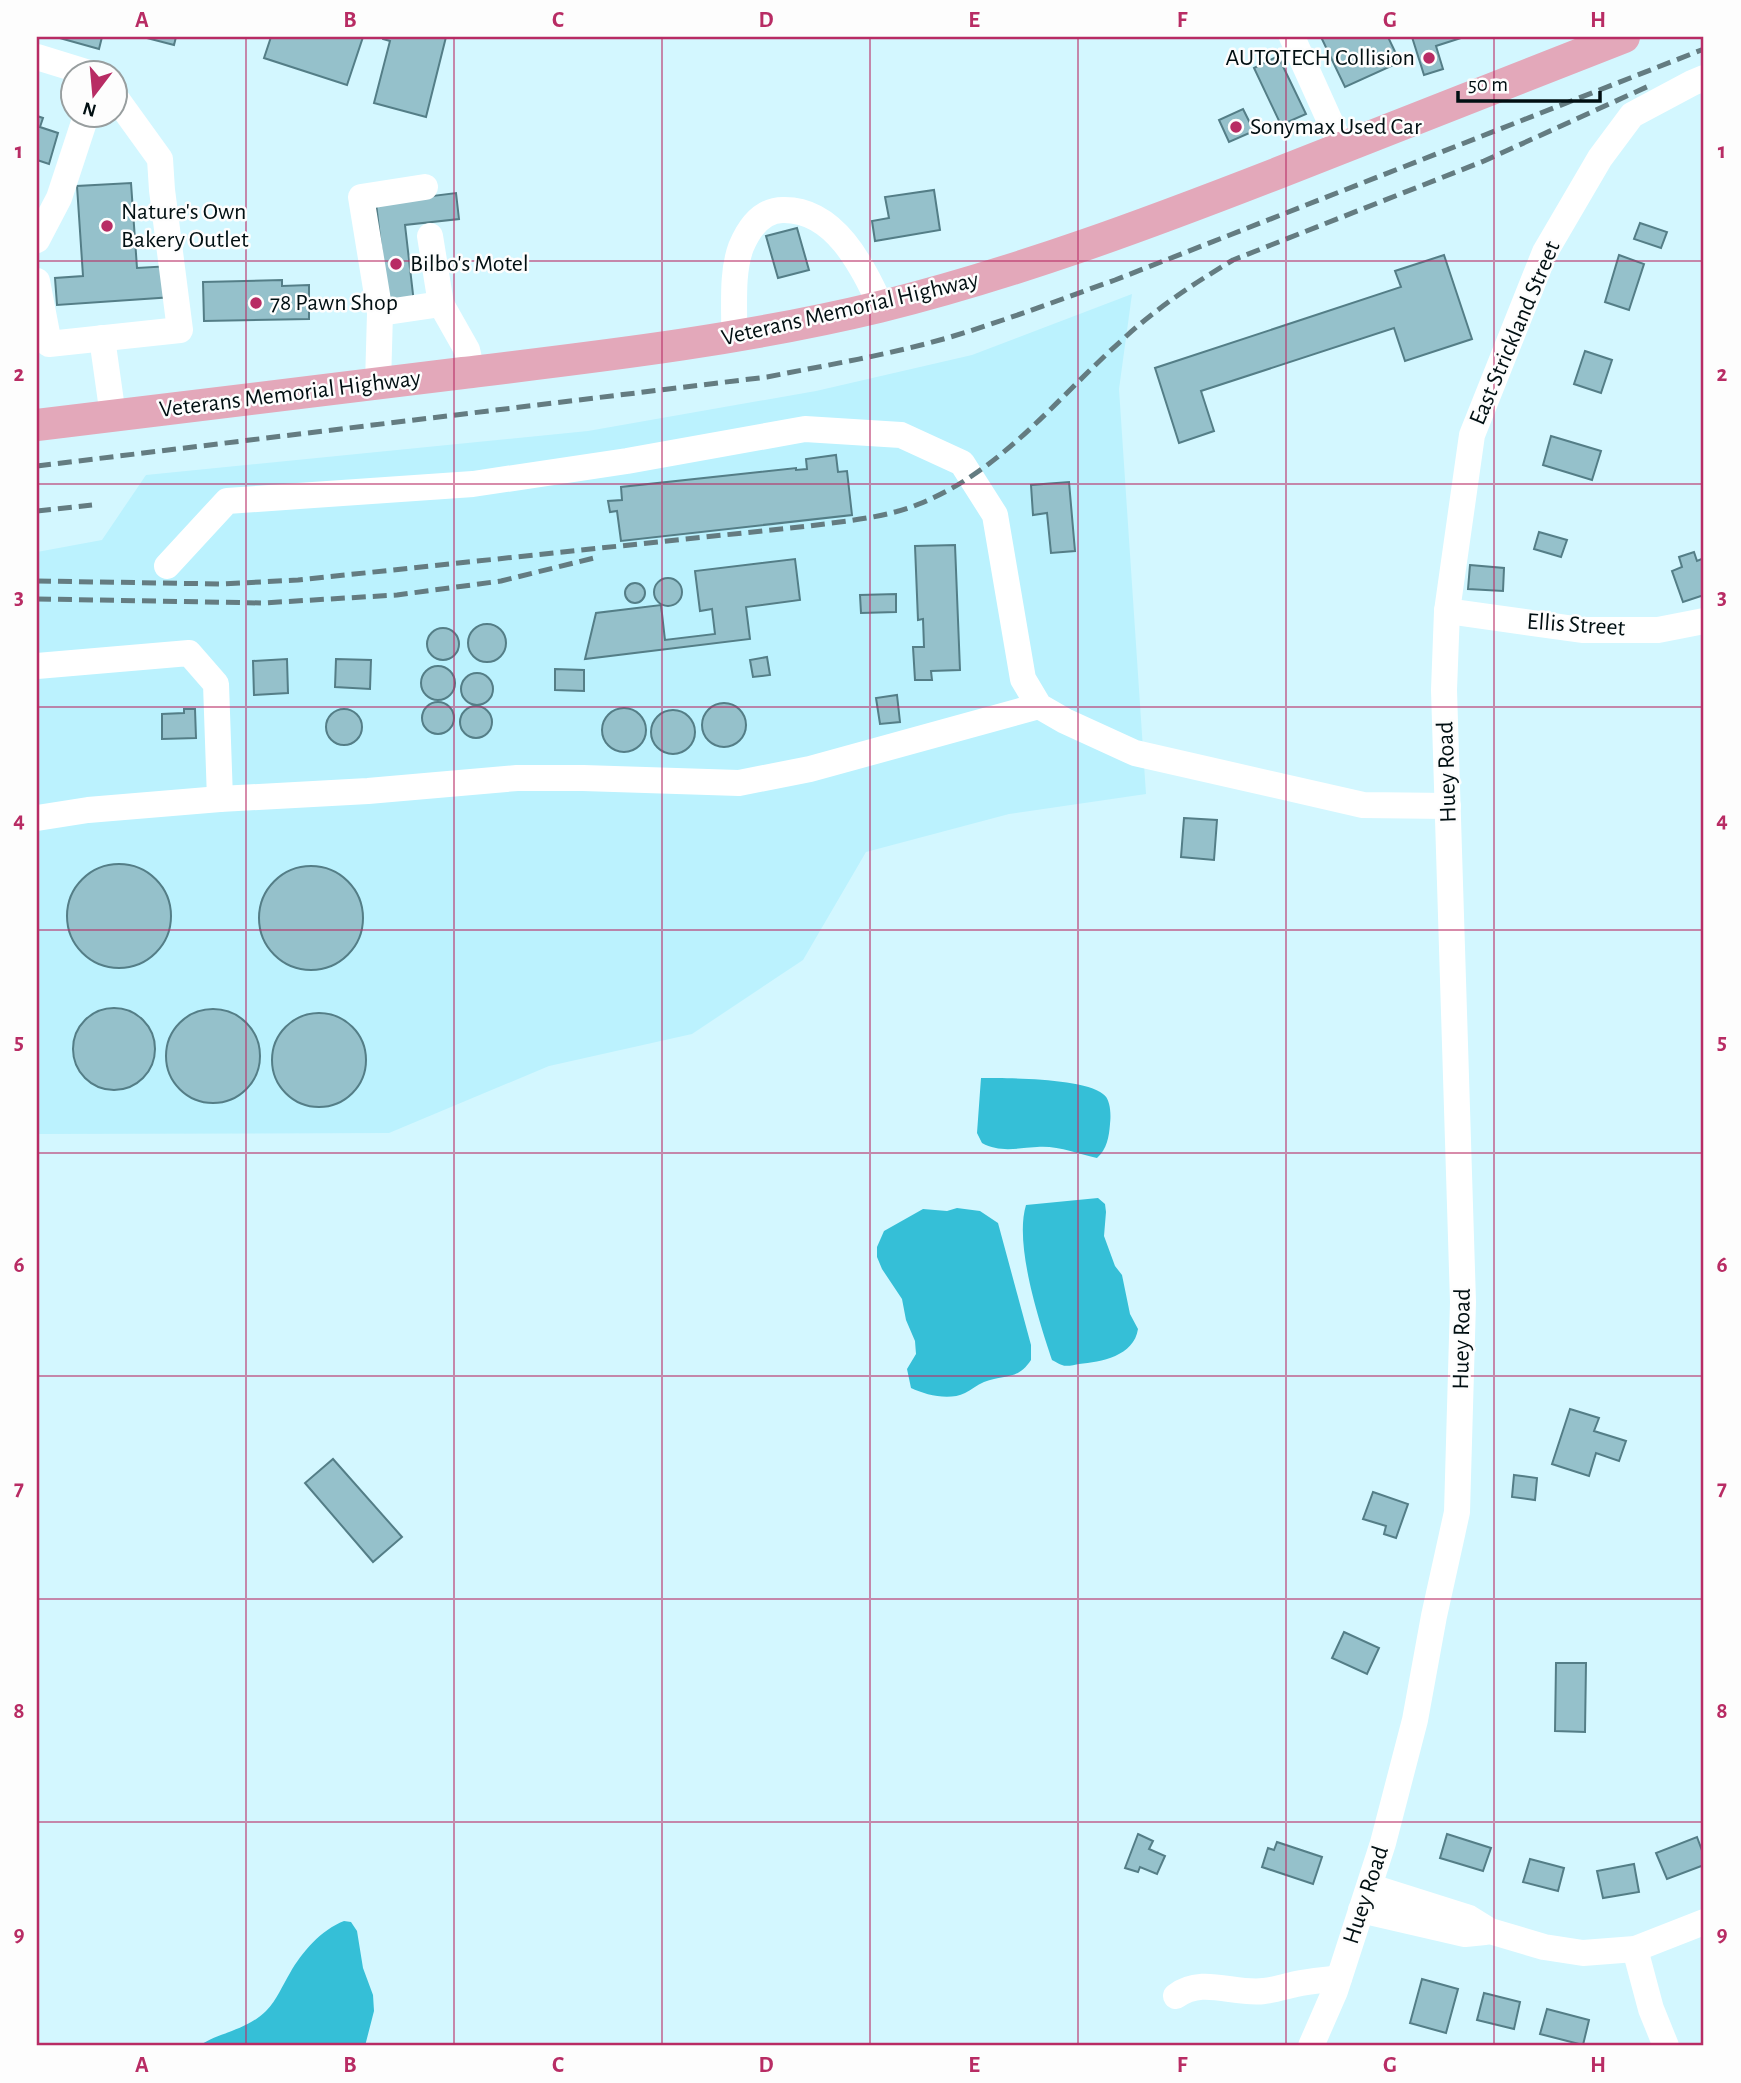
<svg xmlns="http://www.w3.org/2000/svg" width="1741" height="2083" font-family="'Alegreya Sans',sans-serif">
<style>
.built{fill:#bbf2fe}
.water{fill:#35bfd7}
.building{fill:#95c1cb;stroke:#547e87;stroke-width:2}
.lines{fill:none;stroke-linecap:round;stroke-linejoin:round}
.minor{stroke:#fff;stroke-width:26}
.major{stroke:#e3a8ba;stroke-width:32}
.rail{stroke:#647c81;stroke-width:5;stroke-dasharray:14 7;stroke-linecap:butt}
.grid{fill:none;stroke:#b82c64;stroke-width:2;stroke-opacity:0.55}
.poi-dot{fill:#b82c64;stroke:#fdfdfd;stroke-width:2.5}
.labels{text-anchor:middle;dominant-baseline:central;stroke-width:5;stroke-linejoin:round;paint-order:stroke}
.poi-label{font-size:24px;fill:#010f12;stroke:#fdfdfd;text-anchor:start}
.street-label{font-size:24px;fill:#010f12;stroke:#fdfdfd}
.neatline{fill:none;stroke:#b82c64;stroke-width:2.5}
.grid-label{font-size:23px;text-anchor:middle;font-weight:bold;fill:#b82c64}
</style>
<rect width="100%" height="100%" fill="#d3f7ff"/>
<path class="built" d="M1132,294l-13,95 27,405 -137,20 -143,38 -63,108 -111,74 -143,32 -160,67 -352,1v-582l65,-12 44,-65 442,-44 228,-40 156,-36z"/>
<g class="water">
<path d="M981,1078c27,0 103,0 122,16 8,5 8,22 7,30 -1,13 -3,25 -13,34 -18,-4 -41,-13 -60,-11 -19,1 -37,6 -55,-4l-5,-10z"/>
<path d="M1098,1198l7,6 1,8 -2,24 11,30 7,9 8,39 8,15c-4,27 -37,33 -59,35 -5,1 -13,3 -17,1 -1,0 -10,-5 -10,-5 -13,-39 -38,-116 -26,-155z"/>
<path d="M957,1208l23,3 18,12 33,122v15c-14,21 -26,14 -47,22 -7,3 -13,8 -19,11 -16,8 -39,2 -54,-5l-4,-19 9,-15 -1,-13 -9,-21 -4,-21 -20,-30 -5,-12v-10l7,-16 39,-22 24,2z"/>
<path d="M344,1921l7,1 6,9 6,37 10,27 1,16 -9,35h-166c22,-15 45,-14 67,-35 11,-11 16,-25 24,-38 12,-21 31,-43 54,-52z"/>
</g>
<g class="building">
<path d="M56,37h46l-3,12z"/>
<path d="M143,37h33l-2,8z"/>
<path d="M271,37h92l-16,48 -83,-27z"/>
<path d="M383,37h63l-20,80 -52,-14 16,-62 -7,-2z"/>
<path d="M1321,37h67l12,25 -55,25z"/>
<path d="M1412,37h52l-28,9 7,23 -19,6z"/>
<path d="M1278,56l28,58 -25,11 -27,-57z"/>
<path d="M1243,109l11,22 -25,11 -10,-22z"/>
<path d="M37,116l6,2 -3,9 18,6 -9,31 -12,-4z"/>
<path d="M131,183l6,85 34,-2 2,31 -116,8 -2,-27 28,-2 -6,-90z"/>
<path d="M934,190l6,40 -65,11 -3,-20 17,-3 -4,-21z"/>
<path d="M456,193l3,26 -54,6 9,78 -26,3 -12,-103z"/>
<path d="M1640,223l27,9 -6,16 -27,-9z"/>
<path d="M797,228l12,42 -31,8 -12,-42z"/>
<path d="M1444,255l28,84 -67,22 -11,-33 -193,63 13,40 -35,12 -24,-75 246,-81 -6,-16z"/>
<path d="M1619,255l25,9 -15,46 -24,-8z"/>
<path d="M282,280v6l27,-1v34l-105,2 -1,-39z"/>
<path d="M1585,351l27,9 -11,33 -27,-9z"/>
<path d="M1551,436l50,15 -9,29 -49,-15z"/>
<path d="M836,455l2,17 9,-1 5,44 -231,26 -4,-30 -7,1 -2,-11 14,-1 -1,-13 175,-19v2l11,-1 -1,-10z"/>
<path d="M1069,482l6,69 -24,2 -4,-40 -14,2 -2,-30z"/>
<path d="M1539,532l28,8 -6,17 -27,-8z"/>
<path d="M955,545l5,125 -29,1 1,9h-17l-2,-33h11l-1,-28 -5,1 -3,-74z"/>
<path d="M1694,552l3,9 7,-3v37l-21,7 -11,-31 10,-4 -3,-10z"/>
<path d="M795,559l5,41 -54,7 4,32 -165,20 11,-46 65,-8 4,35 50,-6 -3,-25 -12,2 -5,-40z"/>
<path d="M1470,565l34,3 -1,23 -35,-2z"/>
<circle cx="668" cy="592" r="14"/>
<circle cx="635" cy="593" r="10"/>
<path d="M896,594v18l-35,1 -1,-18z"/>
<circle cx="487" cy="643" r="19"/>
<circle cx="443" cy="644" r="16"/>
<path d="M767,657l3,18 -17,2 -3,-17z"/>
<path d="M287,659l1,34 -34,2 -1,-34z"/>
<path d="M336,659l35,1 -1,29 -35,-2z"/>
<circle cx="438" cy="683" r="17"/>
<path d="M555,669l29,1v21l-29,-1z"/>
<circle cx="477" cy="689" r="16"/>
<path d="M897,695l3,27 -20,2 -4,-26z"/>
<circle cx="438" cy="718" r="16"/>
<circle cx="724" cy="725" r="22"/>
<circle cx="476" cy="722" r="16"/>
<circle cx="624" cy="730" r="22"/>
<path d="M184,709h11l1,29 -34,1v-25l22,-1z"/>
<circle cx="344" cy="727" r="18"/>
<circle cx="673" cy="732" r="22"/>
<path d="M1184,818l33,2 -3,40 -33,-3z"/>
<circle cx="119" cy="916" r="52"/>
<circle cx="311" cy="918" r="52"/>
<circle cx="114" cy="1049" r="41"/>
<circle cx="213" cy="1056" r="47"/>
<circle cx="319" cy="1060" r="47"/>
<path d="M1570,1409l29,9 -5,13 32,10 -7,20 -23,-8 -7,23 -37,-12z"/>
<path d="M333,1459l69,78 -29,25 -68,-79z"/>
<path d="M1514,1475l23,3 -2,22 -23,-3z"/>
<path d="M1373,1492l35,12 -12,34 -12,-4 2,-8 -23,-7z"/>
<path d="M1344,1632l35,16 -12,26 -35,-16z"/>
<path d="M1556,1663h30l-1,69 -30,-1z"/>
<path d="M1138,1834l15,7 -4,8 16,7 -8,18 -17,-7 -2,5 -13,-4z"/>
<path d="M1447,1834l44,14 -8,23 -43,-13z"/>
<path d="M1697,1837l7,19v9l-37,14 -11,-26z"/>
<path d="M1277,1842l45,15 -9,27 -51,-17 6,-19 6,2z"/>
<path d="M1530,1859l34,9 -6,23 -35,-9z"/>
<path d="M1634,1864l5,28 -36,6 -6,-27z"/>
<path d="M1422,1979l36,10 -12,44 -36,-10z"/>
<path d="M1484,1993l36,9 -6,27 -37,-9z"/>
<path d="M1547,2009l42,11 -6,25 -43,-11z"/>
</g>
<g class="lines">
<g class="minor">
<path d="M1292,37l50,111"/>
<path d="M37,57l55,17"/>
<path d="M430,236l11,68 26,46 5,22"/>
<path d="M37,240l22,-42 27,-82"/>
<path d="M37,281l12,63 131,-14 -18,-140 -2,-31 -44,-61"/>
<path d="M380,313l61,-9"/>
<path d="M734,337c1,-28 -3,-63 7,-90 8,-19 21,-37 42,-37 52,-1 79,56 98,96"/>
<path d="M102,338l11,78"/>
<path d="M378,384l2,-71 -19,-116 64,-10"/>
<path d="M167,566l60,-65 246,-17 154,-23 178,-32 96,6 61,28 33,52 28,164 16,27 26,15 70,32 228,52 85,1"/>
<path d="M1447,611l135,19h76l46,-9"/>
<path d="M37,666l152,-13 27,31 4,115"/>
<path d="M37,818l51,-8 132,-11 148,-8 149,-13h66l156,5 71,-14 229,-63"/>
<path d="M1371,1887l98,31 21,13 54,16 39,6 52,-4 69,-27"/>
<path d="M1361,1910l104,24 20,-2"/>
<path d="M1635,1949l16,60 15,37"/>
<path d="M1176,1996c26,-20 58,-1 88,-5 11,-1 22,-5 32,-7 14,-3 29,-4 43,-6"/>
<path d="M1311,2046l24,-55 48,-148 32,-123 19,-104 23,-104 6,-210 -19,-612 3,-79 25,-176 73,-183 55,-94 32,-43 60,-32 12,-5"/>
</g>
<path class="major" d="M37,425c142,-17 284,-34 426,-52 140,-17 279,-33 416,-66 137,-34 268,-83 399,-134 115,-45 230,-91 346,-136"/>
<g class="rail">
<path d="M37,466l730,-89c60,-12 121,-22 180,-39 57,-17 112,-38 168,-58l589,-231"/>
<path d="M37,511l55,-6"/>
<path d="M37,581l184,3 77,-4 511,-54c36,-5 76,-8 110,-22 83,-33 137,-105 202,-163 34,-32 72,-57 112,-81l251,-99 167,-76"/>
<path d="M37,599l225,4 135,-8 104,-14 97,-24"/>
</g>
</g>
<path class="grid" d="M246,37v2009M454,37v2009M662,37v2009M870,37v2009M1078,37v2009M1286,37v2009M1494,37v2009M37,261h1667M37,484h1667M37,707h1667M37,930h1667M37,1153h1667M37,1376h1667M37,1599h1667M37,1822h1667"/>
<g class="poi-dot">
<circle cx="1429" cy="58" r="7"/>
<circle cx="1236" cy="127" r="7"/>
<circle cx="107" cy="226" r="7"/>
<circle cx="396" cy="264" r="7"/>
<circle cx="256" cy="303" r="7"/>
</g>
<g class="labels">
<g class="poi-label">
<text x="1415" y="58" text-anchor="end">AUTOTECH Collision</text>
<text x="1250" y="127">Sonymax Used Car</text>
<text x="121" y="212">Nature's Own<tspan x="121" dy="28">Bakery Outlet</tspan></text>
<text x="410" y="264">Bilbo's Motel</text>
<text x="270" y="303">78 Pawn Shop</text>
</g>
<g class="street-label">
<text transform="translate(850 309) rotate(-13)">Veterans Memorial Highway</text>
<text transform="translate(1515 333) rotate(-67)">East Strickland Street</text>
<text transform="translate(290 394) rotate(-7)">Veterans Memorial Highway</text>
<text transform="translate(1576 625) rotate(4)">Ellis Street</text>
<text transform="translate(1447 772) rotate(-92)">Huey Road</text>
<text transform="translate(1462 1339) rotate(-89)">Huey Road</text>
<text transform="translate(1366 1895) rotate(-72)">Huey Road</text>
</g>
</g>
<rect width="1741" height="2083" fill="none" stroke="#fdfdfd" stroke-width="77"/>
<g transform="translate(94 94) rotate(196)"><circle r="33" fill="#fdfdfd" stroke="#989e9f" stroke-width="2"/>
<path d="M0-5L12 26L0 18L-12 26Z" fill="#b82c64"/>
<text y="-10" font-size="19" font-weight="bold" text-anchor="middle" fill="#010f12">N</text>
</g>
<path d="M1458 91v10h142v-10" fill="none" stroke="#010f12" stroke-width="3.5"/>
<text x="1468" y="91" font-size="21" fill="#010f12" stroke="#fdfdfd" stroke-width="5" paint-order="stroke">50 m</text>
<rect x="38" y="38" width="1664" height="2006" class="neatline"/>
<g class="grid-label">
<text x="142" y="27">A</text>
<text x="350" y="27">B</text>
<text x="558" y="27">C</text>
<text x="766" y="27">D</text>
<text x="974" y="27">E</text>
<text x="1182" y="27">F</text>
<text x="1390" y="27">G</text>
<text x="1598" y="27">H</text>
<text x="19" y="158">1</text>
<text x="1722" y="158">1</text>
<text x="19" y="381">2</text>
<text x="1722" y="381">2</text>
<text x="19" y="604">3</text>
<text x="1722" y="604">3</text>
<text x="19" y="827">4</text>
<text x="1722" y="827">4</text>
<text x="19" y="1049">5</text>
<text x="1722" y="1049">5</text>
<text x="19" y="1272">6</text>
<text x="1722" y="1272">6</text>
<text x="19" y="1495">7</text>
<text x="1722" y="1495">7</text>
<text x="19" y="1718">8</text>
<text x="1722" y="1718">8</text>
<text x="19" y="1941">9</text>
<text x="1722" y="1941">9</text>
<text x="142" y="2072">A</text>
<text x="350" y="2072">B</text>
<text x="558" y="2072">C</text>
<text x="766" y="2072">D</text>
<text x="974" y="2072">E</text>
<text x="1182" y="2072">F</text>
<text x="1390" y="2072">G</text>
<text x="1598" y="2072">H</text>
</g>
</svg>
